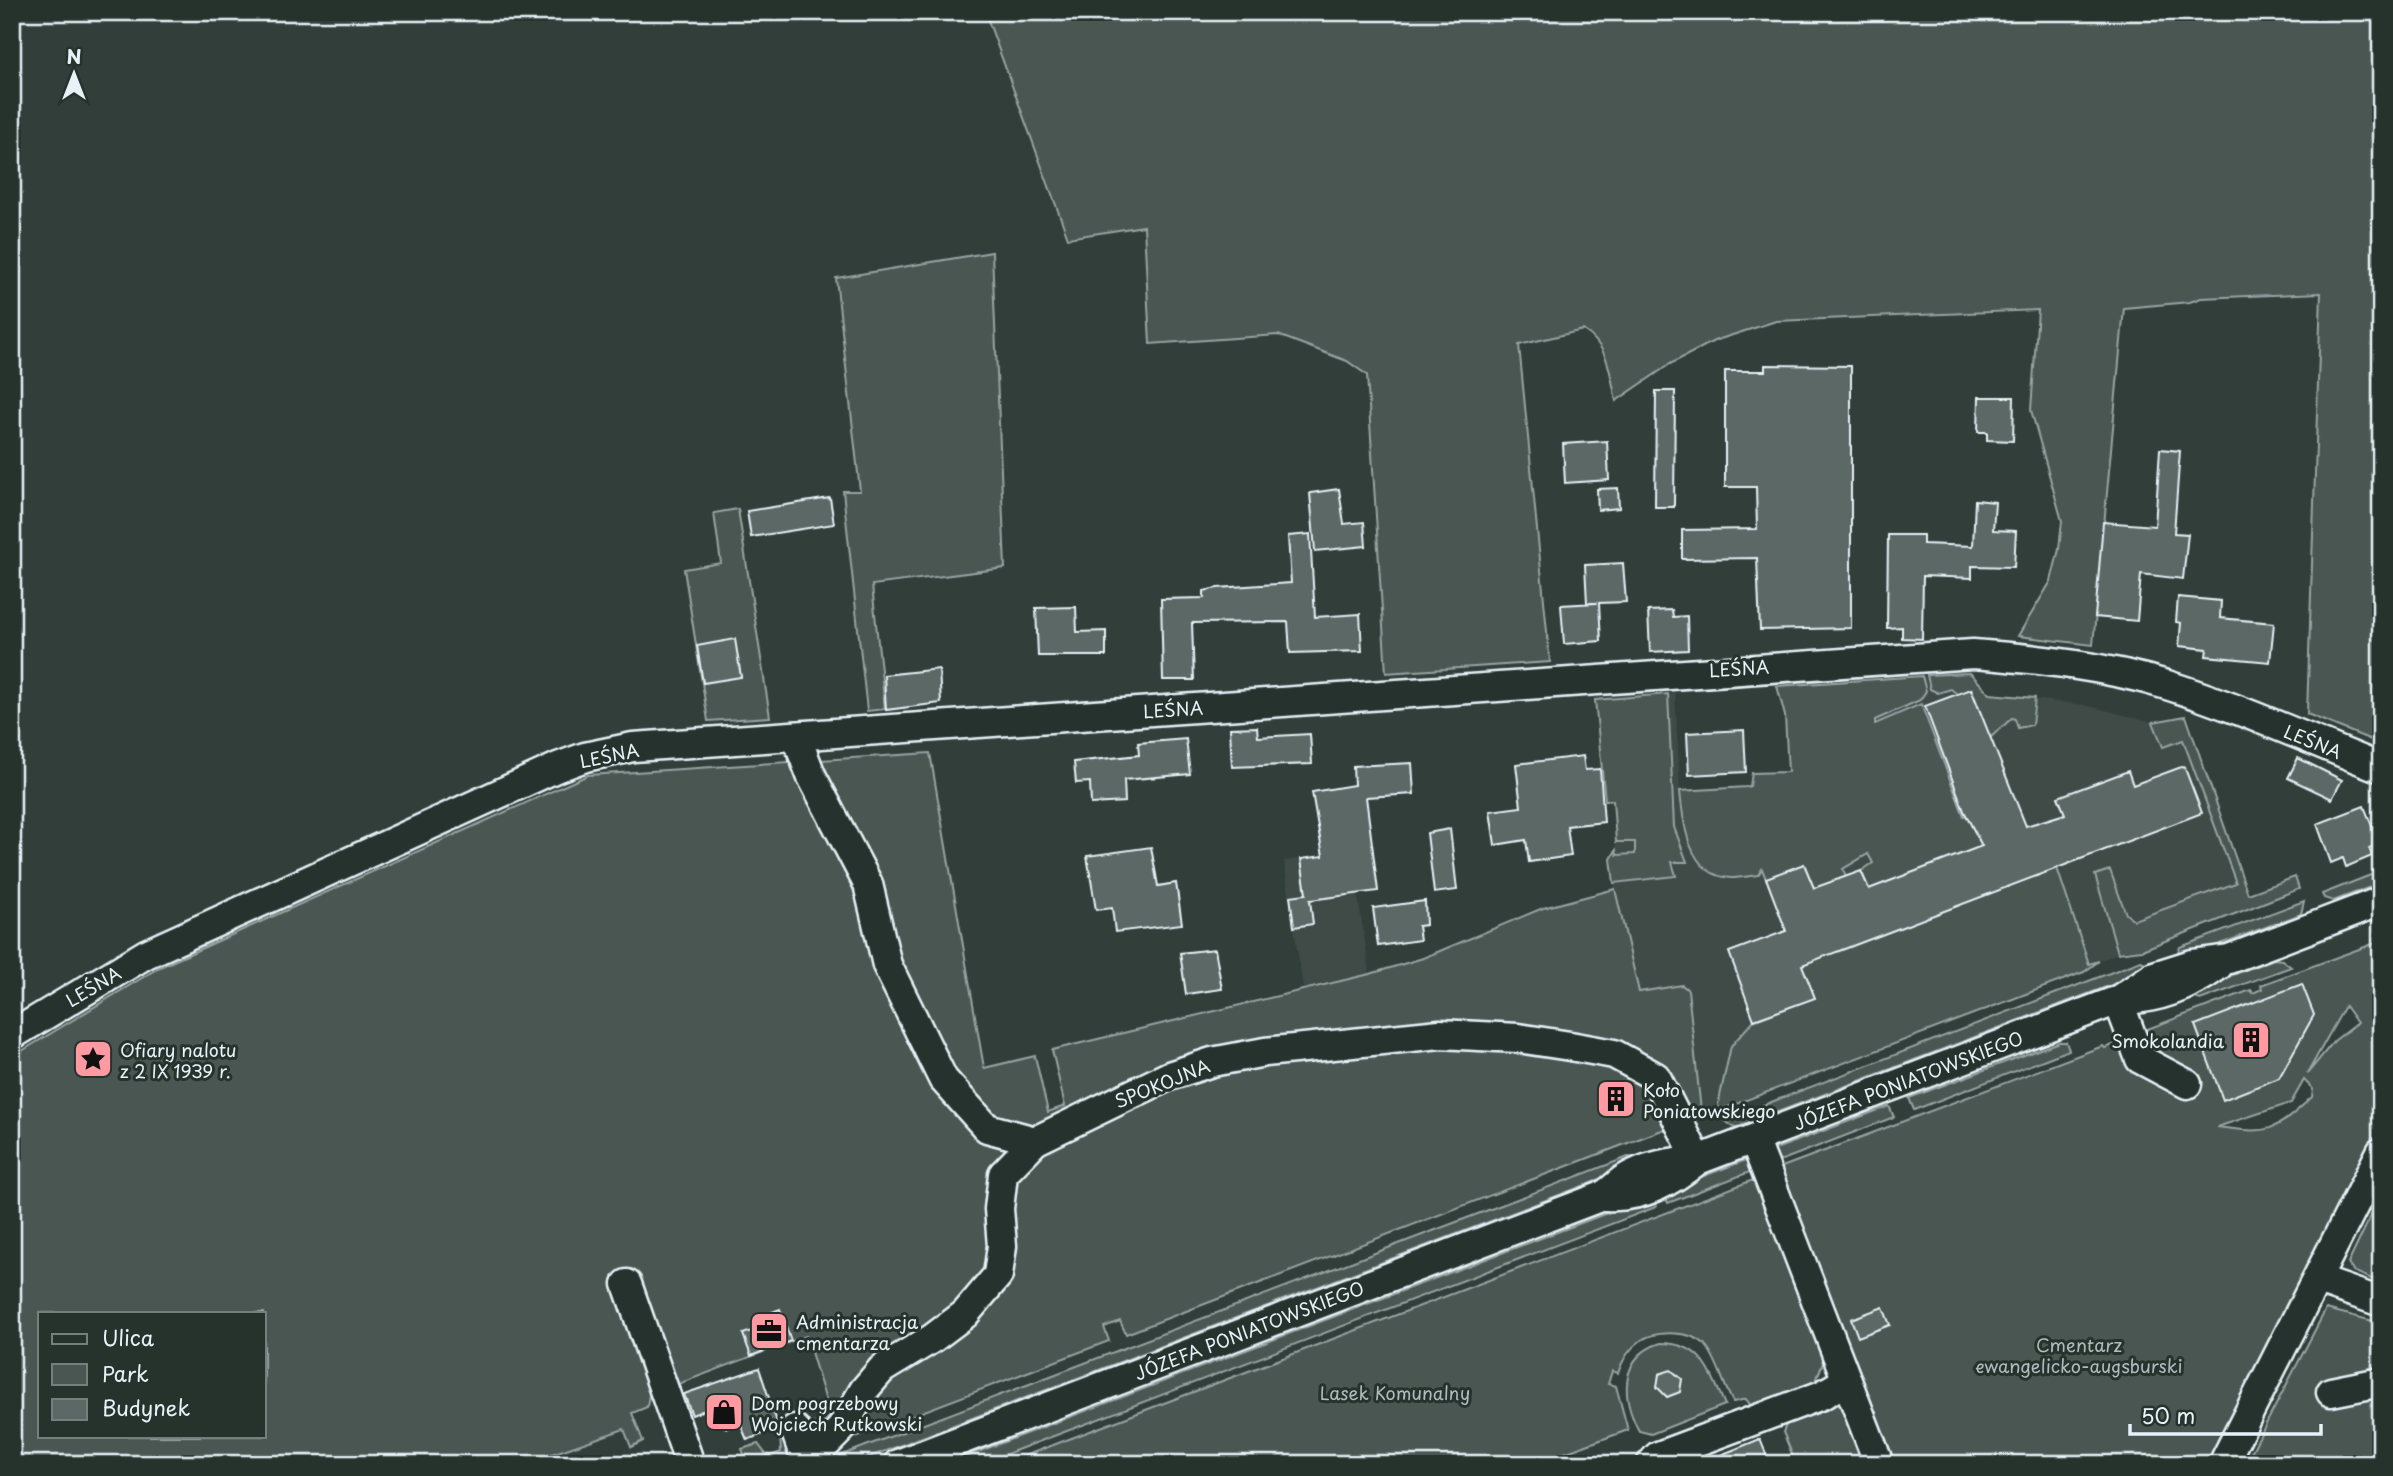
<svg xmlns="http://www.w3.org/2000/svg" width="2393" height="1476" font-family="'Playpen Sans',sans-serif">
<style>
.built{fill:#3f4b46}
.green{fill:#495651;stroke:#98a4a4;stroke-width:2;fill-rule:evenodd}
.building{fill:#5c6865;stroke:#e8f1f8;stroke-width:2}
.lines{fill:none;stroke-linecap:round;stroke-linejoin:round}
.minor-casing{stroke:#e8f1f8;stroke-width:33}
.minor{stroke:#26332d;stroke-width:28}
.labels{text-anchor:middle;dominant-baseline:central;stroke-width:6;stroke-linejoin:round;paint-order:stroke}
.street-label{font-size:18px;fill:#e8f1f8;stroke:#26332d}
.poi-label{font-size:18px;fill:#e8f1f8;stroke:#26332d;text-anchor:start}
.park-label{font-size:18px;fill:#b0bbbe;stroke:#26332d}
</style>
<rect width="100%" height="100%" fill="#323e39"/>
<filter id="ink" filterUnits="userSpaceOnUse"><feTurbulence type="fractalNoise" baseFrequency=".0143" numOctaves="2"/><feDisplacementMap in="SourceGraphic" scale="14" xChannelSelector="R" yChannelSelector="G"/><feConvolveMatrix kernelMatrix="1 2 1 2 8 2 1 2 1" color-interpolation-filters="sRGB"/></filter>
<g filter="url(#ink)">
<g class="built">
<path d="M1970,673l20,21 94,11 69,17 33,-6 65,187 -563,213 -47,-115 -26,-112 -4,-30 5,-9 -3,-50h-8l-10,-100 80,-7 5,97 67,-3 3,-1 2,-13 36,-1 -3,-56 -8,-30z"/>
<path d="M1351,853l19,121 -67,14 -19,-127z"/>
</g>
<g class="green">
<path d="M985,12h1396v732l-74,-30 14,-421 -120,5 -11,4 -66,6 -31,337 -75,-9 33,-55 8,-32 3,-28 -31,-111 7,-100 -262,11 -62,20 -44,23 -54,37c-6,-28 -7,-55 -33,-71l-64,15 31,317 -164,11 -19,-298 -20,-14 -69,-26 -128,9 -6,-118 -76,12z"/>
<path d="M992,252l13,316 -133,17 13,124 -18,2 -24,-220h17l-24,-213z"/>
<path d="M738,509l32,208 -62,4 -24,-152 37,-6 -7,-50z"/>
<path d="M1970,673l20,21 45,4 -3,27 -14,3 -3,-9 -3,-1 -22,20 -18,-49 -15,5 -6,-5 -13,4 -8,-4 -3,-14z"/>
<path d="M1922,676l4,15 -6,9 -45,20v4l46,-20 43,112 12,-4 12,32 -119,45 -8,-18 12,-8 -5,-9 -25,15 6,15 -28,23 -17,-43 -38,15 -4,-10 -4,6c-9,1 -18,3 -27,3 -43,-2 -48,-55 -51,-87l67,-4 3,-1 2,-13 36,-1 -3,-56 -8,-30z"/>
<path d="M1668,694l6,133 13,35h-15l4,14 -62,7 -3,-24 5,-9 1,5 18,-1v-12h-19l-3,-42h-8l-10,-100z"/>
<path d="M2186,716l62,178 47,-17 4,12 -157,61 -24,3 -23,-78 15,-5 16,44 8,6 102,-37 -53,-143 -20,7 -10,-25z"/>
<path d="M930,753l54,315 51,-12 13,56 17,-6 -13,-56 318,-76 53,-16 120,-50 72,-19 24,103 43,-7 6,5 13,121 -31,16 -544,207 -6,-13 -16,6 5,14 -290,110 -12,-25 24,-9 -25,-81 -157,59 -2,12 -15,6 11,28 -12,6 -7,-18 -101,35h-511v-407l148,-90 428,-192zM40,1313h224v123h-224z"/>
<path d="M2057,868l32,96 10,-3 -15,11 -364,138 -2,-5 13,-59 22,-25 61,-23 -22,-56 35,-13 10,23z"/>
<path d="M2381,871v12l-48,18 -9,-3 -2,-4z"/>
<path d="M2304,901l-3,13 -127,47 6,-14z"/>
<path d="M2381,941v185l-170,338h-323l-103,-252 -3,-45 321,-121 2,2 38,-14 -1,-3 109,-41 2,3 9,-4 -1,-4zM2345,1006l12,17 -23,18 -27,33zM2304,1080l9,9 -1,8c-39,36 -42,37 -95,30l74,-24z"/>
<path d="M2274,959l8,1 9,7 -91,33 -14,-7z"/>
<path d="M2141,961l15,7 -421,160 -11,-8z"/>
<path d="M2059,1042h7l3,8 -155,60 -5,-12z"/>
<path d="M1889,1106l5,11 -122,47 -3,-7 4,-7z"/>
<path d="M1628,1157l10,1v7l-787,299 -30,-1z"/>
<path d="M1746,1160l4,12 -82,31 -3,-8 2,-5z"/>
<path d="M1753,1180l72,178 -11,27 -62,22 -6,-8 -13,3c-10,-17 -14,-39 -26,-55 -13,-17 -51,-17 -67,-6 -11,8 -18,20 -22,32l-6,-2 -4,13 8,2 12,44 -94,34h-531z"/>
<path d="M2381,1194v89l-28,-12 -5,-7z"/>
<path d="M1652,1196l4,11 -676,257h-34z"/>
<path d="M2326,1309l55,14v141h-136z"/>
<path d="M1661,1343c42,0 49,29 64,62l-74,29 -12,-3c-18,-33 -20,-75 22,-88z"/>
<path d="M1836,1404l10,4 19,45 -5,11h-64l-13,-32 4,-9z"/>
<path d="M791,1432l10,27 -13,5h-40l-6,-15 16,-5 10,13 13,-5 -1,-16z"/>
</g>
<g class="building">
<path d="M1765,365l86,1v262l-91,2 -3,-72 -75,1v-29l75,-1 -1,-42h-31v-116h40z"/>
<path d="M1656,391h19l-1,116h-19z"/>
<path d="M1979,397h35l-1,44 -26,-1v-8h-9z"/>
<path d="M1607,441l2,39 -44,3 -2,-39z"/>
<path d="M2160,449l20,2 -6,82 14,1 -5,45 -42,-5 -4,47 -42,-4 8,-95 52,4z"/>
<path d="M1618,488l1,20 -21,2 -1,-21z"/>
<path d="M1339,489l5,35 20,-2 2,24 -51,5 -5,-58z"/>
<path d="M830,498l4,26 -83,13 -4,-26z"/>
<path d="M1975,500l20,2 -2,28 23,1 -2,36 -42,-1v12l-49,-2 -1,63 -20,-1v-11l-15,1 1,-93h35v9l50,2z"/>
<path d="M1310,534l5,83 45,-3 2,37 -72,2 -2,-31 -96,1 2,57h-31l-2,-81 43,-1v-7l13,-3 74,-5 -3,-47z"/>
<path d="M1623,563l3,39 -27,1 2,38 -37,3 -3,-39 36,-2h-10l-2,-38z"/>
<path d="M2178,597l43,4 -1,17 54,5 -4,39 -64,-6 1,-7 -28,-3 2,-23 -5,-1z"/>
<path d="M1076,607l1,25 29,-1v25h-68l-2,-48z"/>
<path d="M1672,610l1,7 14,-1 1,34 -38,2 -2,-41z"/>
<path d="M735,639l6,38 -38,6 -6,-37z"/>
<path d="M939,669l2,34 -55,7 -2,-35z"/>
<path d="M1971,689l55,137 39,-12 -7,-17 70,-26 5,14 51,-19 18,47 -400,152 13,33 -61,22 -25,-68 57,-21 -20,-53 38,-14 10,24 47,-17 8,18 113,-43 -18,-35 -39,-105z"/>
<path d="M1257,727l1,10 52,-3 2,30 -80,3 -2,-39z"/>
<path d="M1744,730l2,42 -57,3 -2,-42z"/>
<path d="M1186,739l4,35 -66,6 1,22 -34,2 -1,-22 -14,1 -2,-21 65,-7 -1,-12z"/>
<path d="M1583,756l2,14 15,-1 4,53 -37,4 4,30 -42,6 -3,-22 -31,5 -5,-34 31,-4 -5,-43z"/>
<path d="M2298,758l44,22 -10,19 -44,-21z"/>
<path d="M1412,763l2,31 -48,3 12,94 -68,9 3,24 -19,3 -4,-31 16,-2 -5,-35 22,-3 -11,-64 42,-7 -1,-19z"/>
<path d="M2364,806l15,38 -10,4 3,8 -26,11 -3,-9 -12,5 -14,-39z"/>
<path d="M1450,829l7,61 -23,3 -7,-60z"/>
<path d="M1151,847l7,39 18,-3 6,41 -67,8 -3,-24 -16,2 -9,-54z"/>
<path d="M1425,901l1,24 -8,1 2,14 -42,6 -5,-38z"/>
<path d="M1215,949l7,40 -36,5 -6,-41z"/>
<path d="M2302,984l12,31 -35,63 -56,22 -28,-75z"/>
<path d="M1622,1084l8,21 -20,7 -7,-20z"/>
<path d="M1883,1307l7,18 -32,12 -7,-18z"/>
<path d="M780,1309l11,32 -40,15 -8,-22 14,-5 -3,-10z"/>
<path d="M759,1368l20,60 -32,12 -7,-17 -13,5 -12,-6 -5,-14 -18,7 -8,-21z"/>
<path d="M1671,1370l11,9 -2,13 -13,5 -10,-10 2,-13z"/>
<path d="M1760,1439l10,25h-69v-1z"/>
</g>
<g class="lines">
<g class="minor-casing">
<g id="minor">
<path d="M796,736l15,39 57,109 19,81 56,114 44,49 48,13"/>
<path d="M2118,1000l22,59 47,25"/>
<path d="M2123,1000c36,-1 66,-13 95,-34"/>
<path d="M12,1035l134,-81 412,-187 27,-10 48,-10 1340,-93c66,5 131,12 194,31 73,23 143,55 214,83"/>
<path d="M1754,1139l125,325"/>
<path d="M1606,1196c37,2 65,-14 92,-36"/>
<path d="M2318,1280l63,22"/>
<path d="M627,1284l63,180"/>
<path d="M2331,1392l50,-10"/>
<path d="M795,1429l12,35"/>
<path d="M807,1463l34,-34 23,-39 18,-21 51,-31 32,-24 33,-39 4,-29 -3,-37 4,-35 32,-33 134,-65 43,-14 53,-10 175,-18 78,4 52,8 44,8 42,23 42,83"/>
<path d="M898,1464l702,-267c9,-4 15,-11 23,-17 23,-15 49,-18 75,-20l420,-160 36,-24 38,-12 37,-5 152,-58"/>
<path d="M1651,1464l7,-8 164,-61 24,-14"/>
<path d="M2223,1464l158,-312"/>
</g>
</g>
<use href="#minor" class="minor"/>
</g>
</g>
<defs>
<g id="building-square" transform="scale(2.0125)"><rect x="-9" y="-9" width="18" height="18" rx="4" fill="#ff9aa2" stroke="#26332d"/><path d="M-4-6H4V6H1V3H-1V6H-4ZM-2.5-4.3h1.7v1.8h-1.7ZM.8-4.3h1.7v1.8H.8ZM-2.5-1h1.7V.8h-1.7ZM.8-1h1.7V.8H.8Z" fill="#111"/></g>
<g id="sight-square" transform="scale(2.0125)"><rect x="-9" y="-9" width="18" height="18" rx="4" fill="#ff9aa2" stroke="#26332d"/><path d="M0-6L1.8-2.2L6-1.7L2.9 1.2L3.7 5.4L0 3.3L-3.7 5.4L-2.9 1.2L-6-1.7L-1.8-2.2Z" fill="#111"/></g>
<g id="office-square" transform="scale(2.0125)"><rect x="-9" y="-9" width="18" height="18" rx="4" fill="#ff9aa2" stroke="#26332d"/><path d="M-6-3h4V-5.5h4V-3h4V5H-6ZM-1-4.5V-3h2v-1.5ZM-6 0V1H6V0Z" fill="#111"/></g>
<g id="shop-square" transform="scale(2.0125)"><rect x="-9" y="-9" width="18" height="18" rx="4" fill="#ff9aa2" stroke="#26332d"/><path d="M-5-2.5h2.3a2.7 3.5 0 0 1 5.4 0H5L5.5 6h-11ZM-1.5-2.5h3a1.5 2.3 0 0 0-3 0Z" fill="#111"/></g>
</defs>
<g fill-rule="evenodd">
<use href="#building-square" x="2251" y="1040"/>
<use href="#sight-square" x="93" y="1059"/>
<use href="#building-square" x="1616" y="1099"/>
<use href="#office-square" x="769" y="1331"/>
<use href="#shop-square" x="724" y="1412"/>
</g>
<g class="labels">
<g class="street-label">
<text transform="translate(1739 668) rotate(-4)">LEŚNA</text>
<text transform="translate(1173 709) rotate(-4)">LEŚNA</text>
<text transform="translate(2313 741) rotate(22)">LEŚNA</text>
<text transform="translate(609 755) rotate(-12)">LEŚNA</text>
<text transform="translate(93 986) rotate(-31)">LEŚNA</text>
<text transform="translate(1908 1080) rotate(-21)">JÓZEFA PONIATOWSKIEGO</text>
<text transform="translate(1162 1083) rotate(-22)">SPOKOJNA</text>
<text transform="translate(1249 1330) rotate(-21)">JÓZEFA PONIATOWSKIEGO</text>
</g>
<g class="poi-label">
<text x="2224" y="1040" text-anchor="end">Smokolandia</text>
<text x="120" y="1049">Ofiary nalotu<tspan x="120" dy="21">z 2 IX 1939 r.</tspan></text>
<text x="1643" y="1089">Koło<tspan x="1643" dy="21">Poniatowskiego</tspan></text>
<text x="796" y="1321">Administracja<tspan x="796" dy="21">cmentarza</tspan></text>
<text x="751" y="1402">Dom pogrzebowy<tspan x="751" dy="21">Wojciech Rutkowski</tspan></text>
</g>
<g class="park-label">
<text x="2079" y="1344">Cmentarz<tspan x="2079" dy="21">ewangelicko-augsburski</tspan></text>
<text x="1395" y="1392">Lasek Komunalny</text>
</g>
</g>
<rect width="2393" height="1476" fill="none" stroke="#26332d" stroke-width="42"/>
<rect x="21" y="21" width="2351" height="1434" fill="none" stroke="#e8f1f8" stroke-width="2.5" filter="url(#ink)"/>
<rect x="38" y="1312" width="228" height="126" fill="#26332d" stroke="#747f7e" stroke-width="2"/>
<rect x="52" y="1334" width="35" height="10" fill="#26332d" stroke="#747f7e" stroke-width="2"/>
<text x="102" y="1346" font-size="21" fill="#e8f1f8">Ulica</text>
<rect x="52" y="1364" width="35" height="21" fill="#495651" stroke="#747f7e" stroke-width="2"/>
<text x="102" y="1382" font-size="21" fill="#e8f1f8">Park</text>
<rect x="52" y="1399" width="35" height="21" fill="#5c6865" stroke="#747f7e" stroke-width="2"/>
<text x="102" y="1416" font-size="21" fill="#e8f1f8">Budynek</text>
<g transform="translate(74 74)" stroke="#26332d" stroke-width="5" paint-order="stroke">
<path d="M0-5L12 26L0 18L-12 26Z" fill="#e8f1f8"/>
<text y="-10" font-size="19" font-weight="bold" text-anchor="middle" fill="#e8f1f8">N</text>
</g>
<path d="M2130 1424v10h191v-10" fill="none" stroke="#e8f1f8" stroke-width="3.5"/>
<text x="2141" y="1424" font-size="21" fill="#e8f1f8" stroke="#26332d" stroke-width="5" paint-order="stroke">50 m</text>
</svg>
